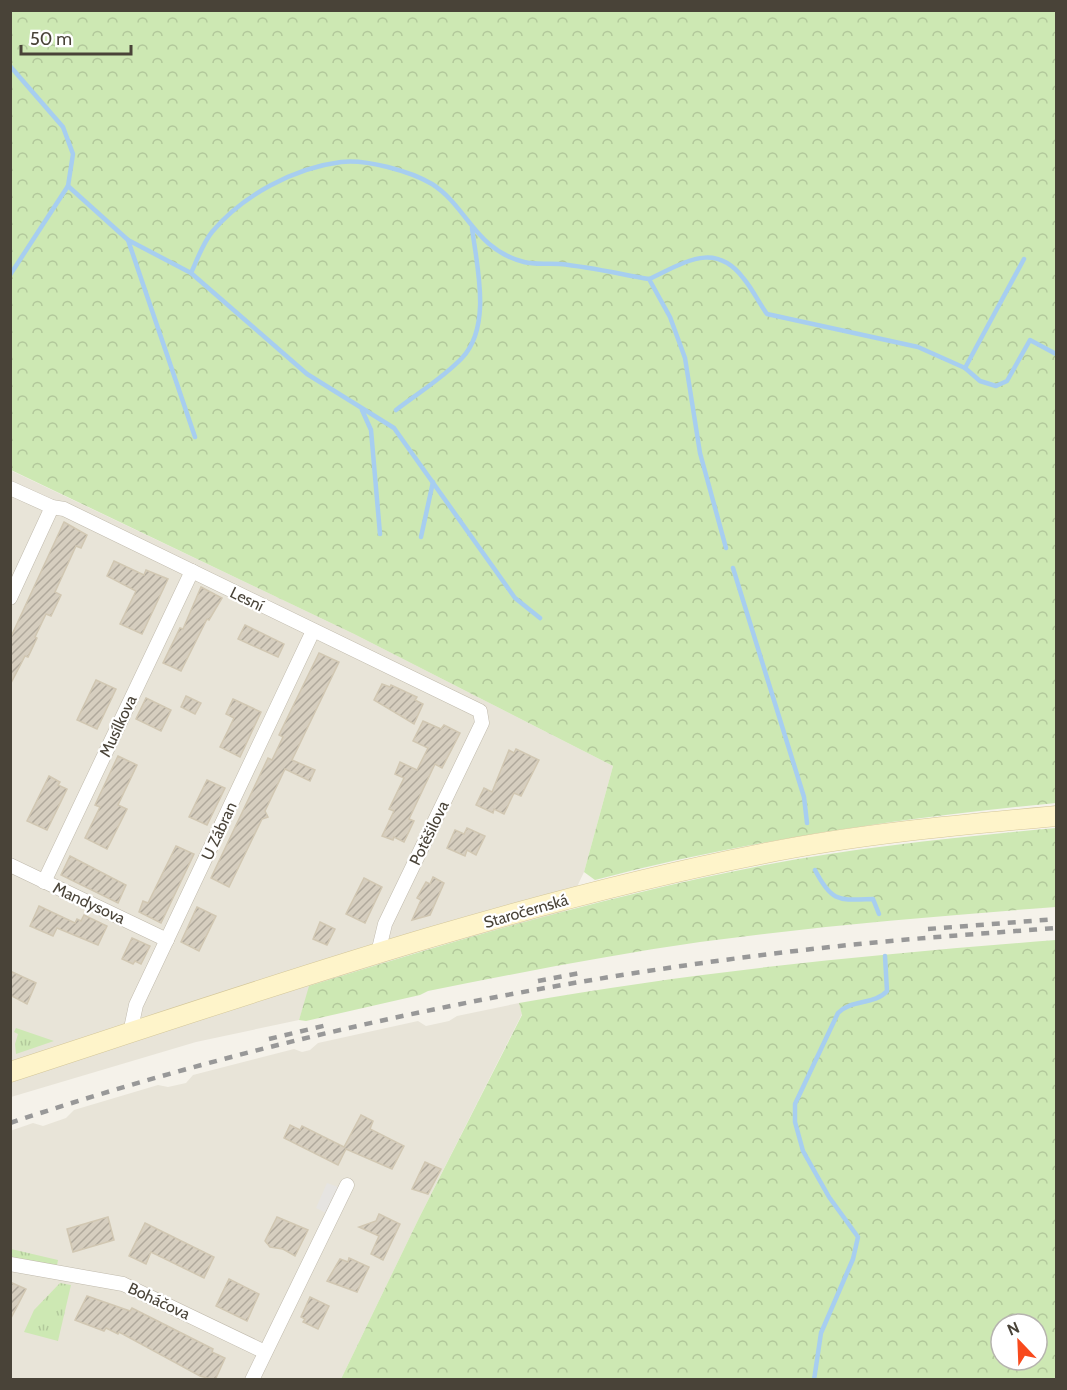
<svg xmlns="http://www.w3.org/2000/svg" width="1067" height="1390" font-family="Cabin,sans-serif">
<style>
.residential{fill:#e8e4d8}
.grass{fill:url(#grass-tufts)}
.forest{fill:url(#forest-crowns);fill-rule:evenodd}
.parking{fill:#e6e4e1}
.lines{fill:none;stroke-linecap:round;stroke-linejoin:round}
.stream{stroke:#a7cef0;stroke-width:4.5}
.building{fill:url(#building-hatch);stroke:#d1c7b2;stroke-width:1.5}
.minor-casing{stroke:#c0baac;stroke-width:15}
.secondary-casing{stroke:#d4c79a;stroke-width:21}
.minor{stroke:#fff;stroke-width:14}
.secondary{stroke:#fef4ca;stroke-width:20}
.rail{stroke:#989898;stroke-width:4.5;stroke-dasharray:8 8;stroke-linecap:butt}
.labels{text-anchor:middle;dominant-baseline:central;stroke-width:4.5;stroke-linejoin:round;paint-order:stroke}
.street-label{font-size:16px;fill:#494338;stroke:#fff}
</style>
<defs>
<pattern id="grass-tufts" width="24" height="20" patternUnits="userSpaceOnUse" patternTransform="scale(1.5)"><rect width="24" height="20" fill="#cde8b3"/><path d="M3 7l-1-3M5 7V3M7 7l1-3M15 17l-1-3M17 17v-4M19 17l1-3" fill="none" stroke="#b2c89b"/></pattern>
<pattern id="forest-crowns" width="20" height="18" patternUnits="userSpaceOnUse" patternTransform="scale(1.5)"><rect width="20" height="18" fill="#cde8b3"/><path d="M2 6a3 3 0 1 1 6 0M12 15a3 3 0 1 1 6 0" fill="none" stroke="#b2c89b"/></pattern>
<pattern id="building-hatch" width="6" height="6" patternUnits="userSpaceOnUse" patternTransform="scale(1.5)"><rect width="6" height="6" fill="#d6cebf"/><path d="M-1 1l2-2M0 6l6-6M5 7l2-2" fill="none" stroke="#b0a99c"/></pattern>
</defs>
<rect width="100%" height="100%" fill="#f5f2ea"/>
<g class="residential">
<path d="M10,470l344,164 259,132 -29,106 -19,40 -128,34 -127,40 -11,34 -103,22 -185,55z"/>
<path d="M519,1003l3,11 -103,204 -78,161h-330l-1,-248 23,-8 10,3 23,-8 8,-8 84,-25 10,2 18,-4 7,-8 101,-26 8,3 8,-2 8,-7 100,-22 8,5 23,-5 8,-5z"/>
</g>
<g class="grass">
<path d="M16,1028l38,13 -38,13 -1,-10 3,-10 -4,-2z"/>
<path d="M11,1249l47,11 -2,10 -45,-10z"/>
<path d="M60,1283l11,2 -13,56 -34,-9 10,-22z"/>
</g>
<g class="forest">
<path d="M10,11h1046v792c-155,15 -309,37 -461,77l-11,-8 29,-106 -259,-132 -343,-164z"/>
<path d="M1056,828v79c-119,9 -238,19 -356,35 -91,13 -182,31 -272,49l-8,4 -114,26 -7,-1 10,-34c150,-47 301,-91 456,-121 96,-18 194,-28 291,-37z"/>
<path d="M1056,940v439h-715l78,-161 103,-203 -3,-12c178,-32 358,-49 537,-63zM1001,1324h36v36h-36z"/>
</g>
<path class="parking" d="M327,1183l11,4 -12,26 -10,-5z"/>
<g class="lines">
<g class="stream">
<path d="M10,66l53,61 10,27 -5,32 -58,89"/>
<path d="M68,186l60,54 63,33 116,101 87,54 121,170 25,20"/>
<path d="M128,240l67,197"/>
<path d="M191,273c6,-13 12,-30 21,-41 30,-36 81,-64 129,-70 25,-3 69,9 91,22 35,22 43,66 92,78 11,3 24,1 36,2 30,3 60,10 89,15l21,38 15,41 15,95 26,95"/>
<path d="M649,279c35,-16 66,-39 95,0 9,11 15,24 23,35l151,33 47,21 15,13 16,5 11,-5 23,-41 26,14"/>
<path d="M965,368l59,-109"/>
<path d="M362,410l9,20 9,104"/>
<path d="M396,410c22,-17 47,-32 66,-52 30,-32 15,-91 10,-130"/>
<path d="M421,537l12,-55"/>
<path d="M733,568l71,229 3,26"/>
<path d="M815,870c17,33 24,30 58,29l6,15"/>
<path d="M814,1380l7,-47 32,-74 5,-22 -29,-40 -26,-46 -8,-29v-18l43,-91c14,-14 37,-8 49,-22l-2,-35"/>
</g>
</g>
<g class="building">
<path d="M64,522l23,13 -6,13 -5,-2 -21,46 6,3 -10,21 -5,-2 -11,23 2,1 -9,19 -3,-1 -15,29v-46z"/>
<path d="M114,561l30,14 2,-5 22,9 -26,55 -22,-10 16,-33 -29,-15z"/>
<path d="M201,587l21,11 -13,22 -2,-1 -26,52 -18,-8 17,-35 3,1z"/>
<path d="M245,625l39,19 -6,13 -40,-18z"/>
<path d="M319,653l20,9 -47,98 23,10 -5,11 -25,-12 -20,42 3,6 -6,2 -33,68 -18,-9 57,-120 4,2 11,-23 -4,-2z"/>
<path d="M96,680l20,9 -19,40 -20,-9z"/>
<path d="M382,684l8,3 1,-2 26,12 -2,3 8,4 -9,20 -40,-24z"/>
<path d="M186,696l15,7 -6,11 -14,-7z"/>
<path d="M146,698l25,12 -10,21 -25,-12z"/>
<path d="M233,699l28,13 -21,45 -20,-10 14,-29 -8,-4z"/>
<path d="M423,721l18,8 3,-4 16,8 -18,35 -7,-4 -26,55 5,2 -10,21 -10,-5 -1,3 -11,-4 12,-25 -5,-2 15,-31 -9,-4 5,-12 17,8 11,-22 -15,-7z"/>
<path d="M516,749l23,11 -18,36 -7,-3 -10,21 -10,-5 -1,4 -17,-8 8,-17 8,4 17,-42 5,3z"/>
<path d="M118,756l19,9 -19,40 9,4 -20,40 -22,-11 15,-31 -5,-2z"/>
<path d="M49,776l11,6 -2,3 9,4 -20,41 -20,-9z"/>
<path d="M207,780l18,8 -18,37 -18,-8z"/>
<path d="M467,828l18,8 -9,19 -9,-5 -2,6 -18,-8 8,-18 9,4z"/>
<path d="M176,846l18,8 -33,69 -22,-11 4,-11 5,2z"/>
<path d="M70,856l56,29 -8,18 -57,-28z"/>
<path d="M433,877l11,6 -14,32 -18,5 9,-20 -4,-2 9,-16 4,2z"/>
<path d="M364,878l18,9 -17,36 -19,-9z"/>
<path d="M39,906l36,17 2,-4 4,2 3,-6 23,11 -9,19 -41,-17 -4,8 -23,-10z"/>
<path d="M197,907l19,9 -17,35 -18,-9z"/>
<path d="M320,922l15,7 -8,16 -14,-6z"/>
<path d="M132,938l18,8 -9,18 -6,-3 -2,3 -11,-5z"/>
<path d="M10,971l26,12 -9,21 -17,-9z"/>
<path d="M361,1115l12,6 -3,8 34,17 -12,23 -46,-20 -8,16 -54,-27 6,-13 10,5 2,-4 42,21z"/>
<path d="M425,1162l16,7 -13,25 -16,-5z"/>
<path d="M379,1214l21,10 -17,36 -12,-6 8,-18 -20,-9 17,-6z"/>
<path d="M108,1217l6,23 -41,12 -6,-23z"/>
<path d="M277,1217l31,13 -13,26 -12,-7 -13,-2 -5,-6z"/>
<path d="M145,1223l69,34 -10,21 -53,-26 -5,12 -17,-8z"/>
<path d="M349,1258l20,9 -12,25 -30,-11 13,-22 8,3z"/>
<path d="M229,1279l30,15 -12,27 -31,-15z"/>
<path d="M10,1282l16,7 -16,31z"/>
<path d="M87,1296l43,15 2,-3 81,41 -1,3 13,6 -10,22 -15,-4 -81,-44 -1,2 -12,-6 -2,3 -29,-11z"/>
<path d="M310,1297l19,9 -11,23 -15,-7 2,-3 -4,-2z"/>
</g>
<g class="lines">
<g class="minor-casing">
<g id="minor">
<path d="M10,488l42,19 12,2 416,202 2,12 -97,201 -7,29"/>
<path d="M10,598l42,-91"/>
<path d="M10,865l157,75"/>
<path d="M44,882l148,-311"/>
<path d="M130,1033l6,-28 177,-374"/>
<path d="M10,1264l113,20 142,68"/>
<path d="M252,1380l95,-195"/>
</g>
</g>
<g class="secondary-casing">
<path id="secondary" d="M10,1072c248,-81 495,-167 751,-218 97,-20 197,-29 295,-38"/>
</g>
<use href="#minor" class="minor"/>
<use href="#secondary" class="secondary"/>
<g class="rail">
<path d="M928,929l128,-10"/>
<path d="M538,981l42,-8"/>
<path d="M269,1039l58,-14"/>
<path d="M10,1123c263,-88 537,-144 811,-175 79,-9 157,-14 235,-20"/>
</g>
</g>
<g class="labels">
<g class="street-label">
<text transform="translate(247 599) rotate(26)">Lesní</text>
<text transform="translate(118 726) rotate(-65)">Musílkova</text>
<text transform="translate(219 831) rotate(-65)">U Zábran</text>
<text transform="translate(429 833) rotate(-64)">Potěšilova</text>
<text transform="translate(89 903) rotate(25)">Mandysova</text>
<text transform="translate(526 911) rotate(-16)">Staročernská</text>
<text transform="translate(159 1301) rotate(25)">Boháčova</text>
</g>
</g>
<rect width="1067" height="1390" fill="none" stroke="#494338" stroke-width="24"/>
<g transform="translate(1019 1342) rotate(337)"><circle r="28" fill="#ffffff" stroke="#b6b4af" stroke-width="1.5"/>
<path d="M0-4.5L10 22L0 15L-10 22Z" fill="#f84a1d"/>
<text y="-9" font-size="16" font-weight="bold" text-anchor="middle" fill="#494338">N</text>
</g>
<path d="M21 45v9h110v-9" fill="none" stroke="#494338" stroke-width="3"/>
<text x="30" y="45" font-size="18" fill="#494338" stroke="#ffffff" stroke-width="4.5" paint-order="stroke">50 m</text>
</svg>
